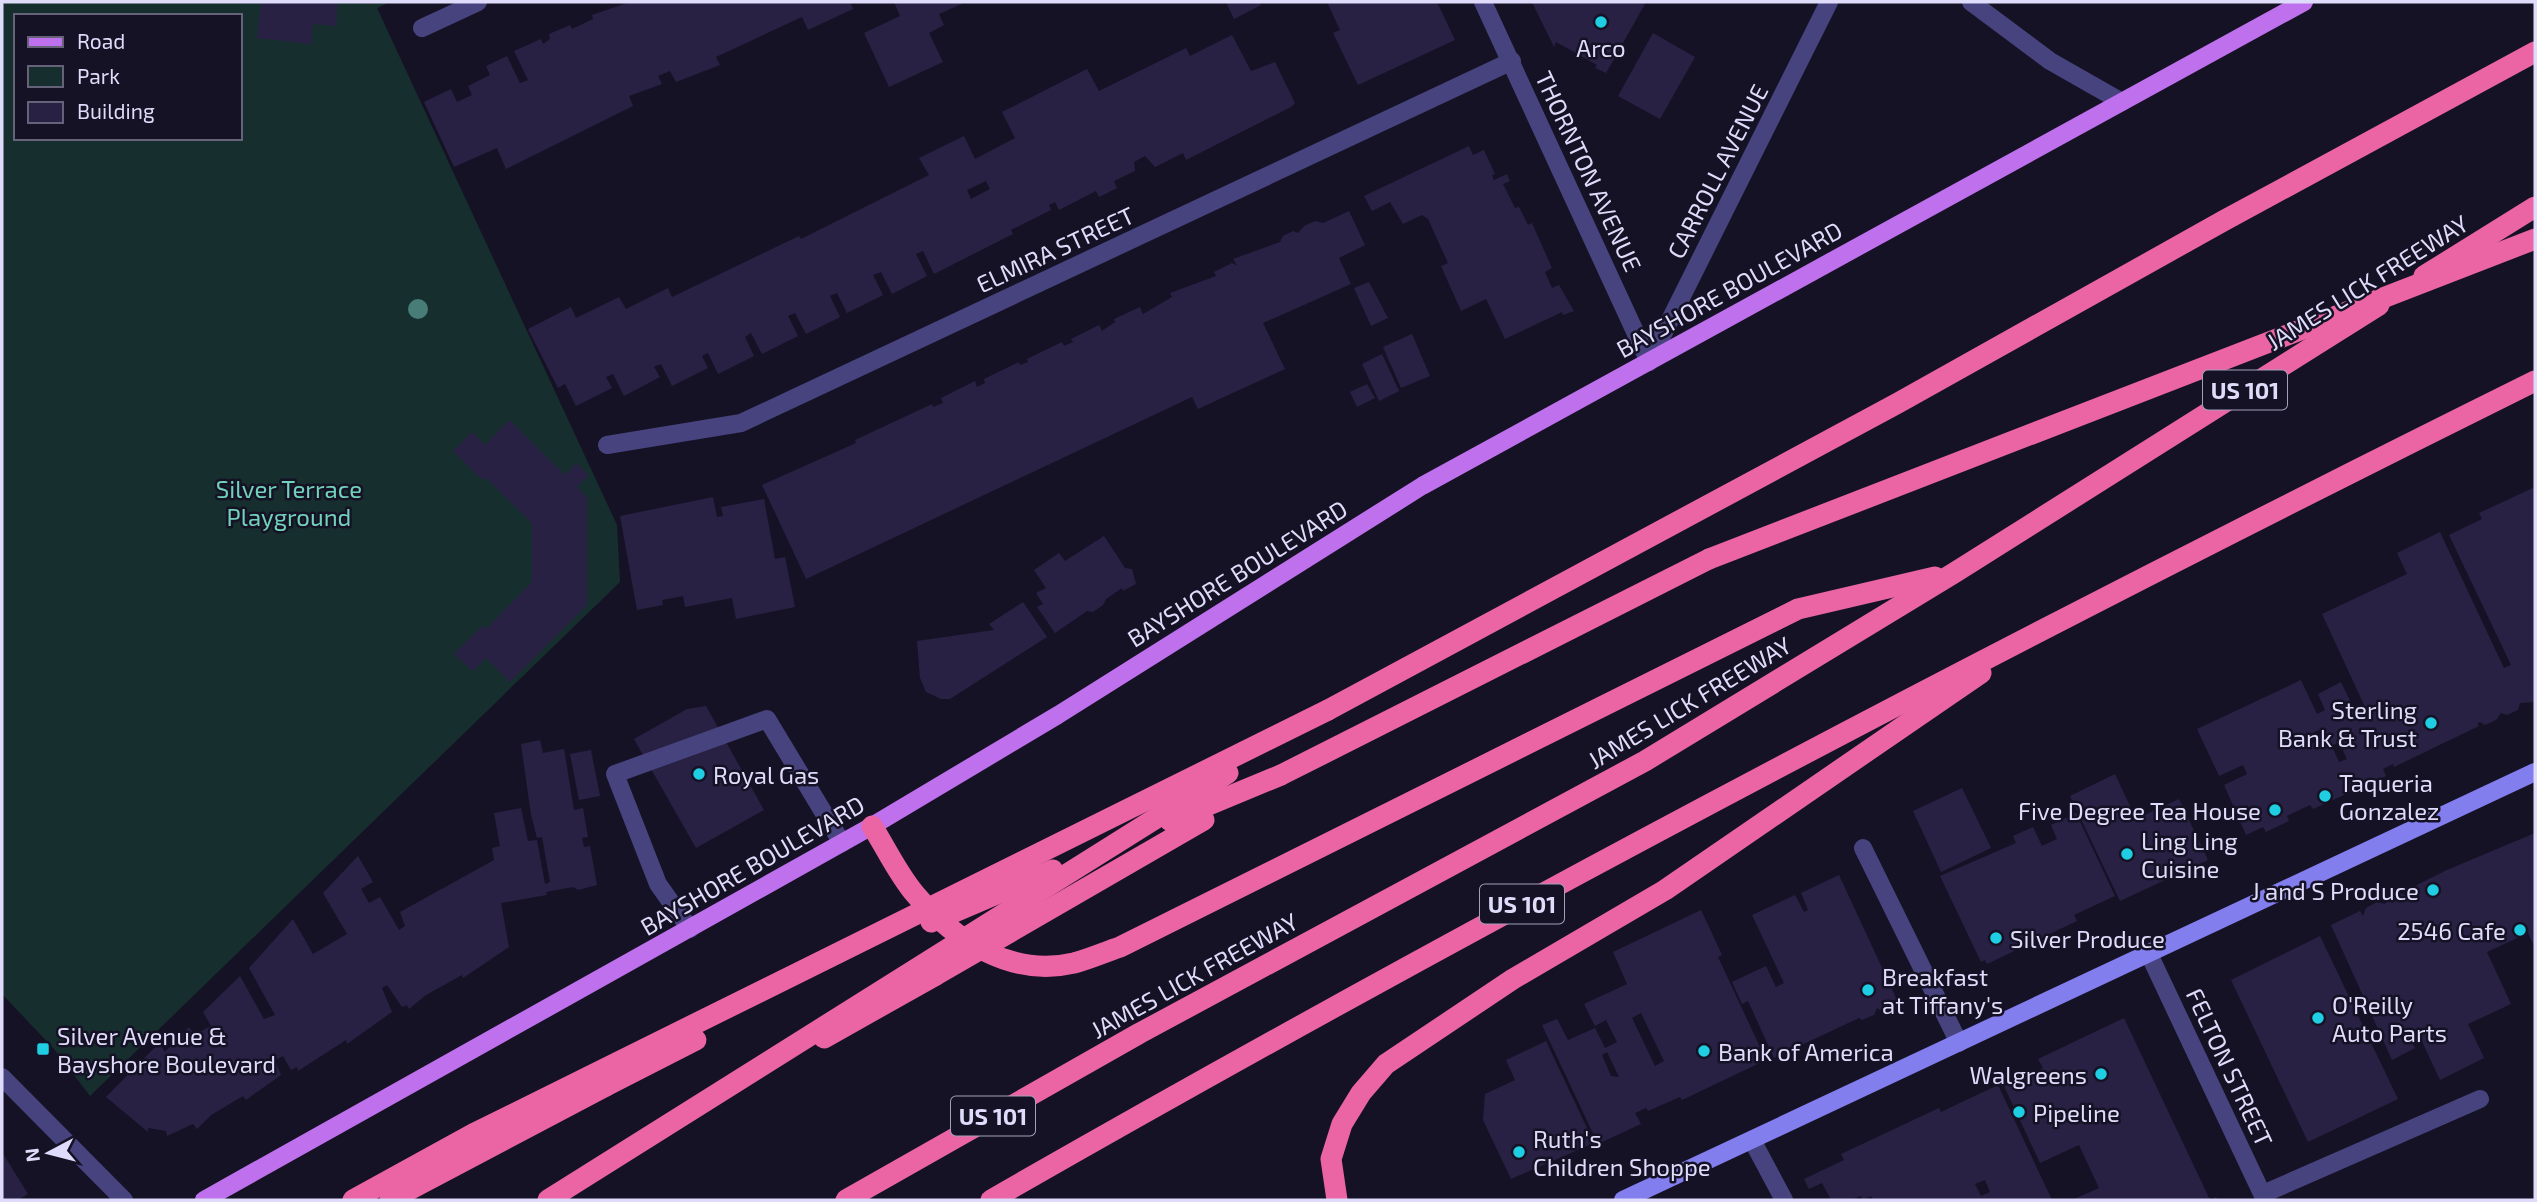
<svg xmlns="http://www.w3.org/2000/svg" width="2537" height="1202" font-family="'Exo 2',sans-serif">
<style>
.green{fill:#162e2e;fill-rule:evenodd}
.building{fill:#282144;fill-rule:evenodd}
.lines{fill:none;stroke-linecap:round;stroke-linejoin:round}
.service{stroke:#46437e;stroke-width:18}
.minor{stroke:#46437e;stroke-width:18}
.tertiary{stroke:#46437e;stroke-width:18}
.secondary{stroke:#827eee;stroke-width:18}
.primary{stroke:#bf70ed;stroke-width:18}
.motorway{stroke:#eb65a5;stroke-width:21}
.motorway-bridge{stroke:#eb65a5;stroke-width:21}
.tree{fill:#487c77}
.poi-dot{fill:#1fcee2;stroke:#161225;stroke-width:2.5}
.labels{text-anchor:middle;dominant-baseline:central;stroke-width:5;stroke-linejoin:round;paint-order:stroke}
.shield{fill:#161225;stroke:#a39fba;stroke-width:2}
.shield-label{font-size:23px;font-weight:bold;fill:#dfdbfa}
.poi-label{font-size:24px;fill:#dfdbfa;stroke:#161225;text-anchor:start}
.street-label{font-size:24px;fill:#dfdbfa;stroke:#161225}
.park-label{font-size:24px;fill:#70d2ba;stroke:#161225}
</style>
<rect width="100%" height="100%" fill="#161225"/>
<path class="green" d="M2,2h388l-13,6 240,517 3,57 -530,514 -36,-47 -52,-55zM16,16h224v122h-224z"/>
<g class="building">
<path d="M261,2h77l-2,24 -23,-2 -2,20 -54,-6z"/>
<path d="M630,2h220l3,7 -45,21 -6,-13 -86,40 4,8 -44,17 -6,-11 -12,5 4,8 -33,12 4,10 -127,63 -9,-21 -43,19 -30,-65 27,-13 6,13 15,-7 -4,-9 22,-11 -4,-9 21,-10 13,27 8,-3 -14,-29 27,-12 2,5 7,-5 -1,-5 21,-9 2,4 21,-10 -1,-4z"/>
<path d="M894,2h72l-27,12 5,11 -15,8 14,29 -54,25 -25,-54 36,-17z"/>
<path d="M1226,2h33l2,3 -27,14z"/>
<path d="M1327,2h110l18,38 -97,45 -25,-52 7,-3z"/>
<path d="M1532,2h114l-40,71 -11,-5 2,-3 -41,-23 -2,5z"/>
<path d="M1653,33l42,24 -35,62 -42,-23z"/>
<path d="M1232,35l19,36 24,-9 20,41 -4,4 -105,53 -3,-7 -28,14 -10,-11 -11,6 1,9 -21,10 3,7 -18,9 -3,-6 -37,19 -4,-8 -6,3 2,5 -40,20 2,4 -79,40 -11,-23 -7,3 11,22 -35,18 -11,-22 -8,3 10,20 -36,18 -10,-20 -7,3 10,21 -34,17 -11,-21 -7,3 10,20 -36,18 -11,-21 -6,4 9,19 -36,18 -10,-21 -6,3 6,12 -36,18 -11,-22 -7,3 6,10 -36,19 -11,-22 -7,3 6,11 -36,18 -11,-22 -7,4 -30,-59 43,-22 5,11 43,-21 7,12 42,-21 4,9 127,-61 2,3 128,-64 -10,-17 45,-22 11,23 40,-21 -13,-26 85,-43 12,22 87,-43 4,8zM986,181l4,8 -19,10 -4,-9z"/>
<path d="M1469,146l4,9 11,-5 11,24 -3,1 2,5 13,-6 3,7 -7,3 12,24 4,-1 9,18 4,-2 20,45 -7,4 7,16 7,-3 15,26 -11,4 -1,-3 -57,27 -19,-40 -25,12 -20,-45 7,-3 -20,-44 -6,-4 -19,9 -13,-22 -18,9 -8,-15z"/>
<path d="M1349,211l16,34 -26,13 12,26 -88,39 22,46 -87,40 -6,-12 -386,182 -44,-94 94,-42 -1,-3 77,-36 1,3 10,-4 -2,-5 34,-17 2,6 8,-4 -1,-4 35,-17 1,3 8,-3 -1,-3 35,-17 2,4 9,-4 -2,-3 28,-14 3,6 13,-9 -1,-3 26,-12 3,7 29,-17 -2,-4 46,-17 -2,-4 18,-9 5,3 -4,-7 47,-17 3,-6 10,-5 5,2 6,-7 11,-5 8,2z"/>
<path d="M1369,282l19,36 -17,8 -17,-38z"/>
<path d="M1412,334l18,42 -29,12 -18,-41z"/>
<path d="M1382,354l17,37 -20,10 -17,-37z"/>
<path d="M1367,384l8,14 -18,9 -7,-15z"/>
<path d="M509,420l56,55 11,-12 13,12 -12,12 10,10v108l-77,77 -24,-24 -13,13 -19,-17 28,-28 4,3 46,-47v-59l-47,-46 -3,3 -29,-29 19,-19 13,13z"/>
<path d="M2535,487v215l-15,1 -2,7 -11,5 -6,-2 -5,7 -11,5 -5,-3 -3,2 2,2 -85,41 -1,-3 -10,5 3,7 -73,33 -3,-4 -23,11 2,5 -23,11 -3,-5 -17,8 -22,-50 23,-11 -4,-9 -24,11 -22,-47 104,-49 16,34 8,-4 -7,-16 23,-12 14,29 10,-4 -43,-93 85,-40 -10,-21 43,-21 64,136 7,-3 -62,-130 33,-16 -3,-6zM2323,728l5,8 -24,11 -4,-8zM2339,742l8,17 -8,3 -7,-16z"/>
<path d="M713,497l4,20 6,-1 -2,-9 43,-8 11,60 10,-2 10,50 -59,12 -4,-21 -47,9 -2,-11 -21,4 1,5 -26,5 -17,-94z"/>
<path d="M1104,536l21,32 7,1 4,15 -13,7 -1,-3 -16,11 -3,6 -10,7 -6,-1 -32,22 -18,-26 6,-3 -7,-11 10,-5 -12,-18 25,-17 6,8z"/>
<path d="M1023,602l24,35 -97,62h-9l-15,-7 -6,-14 -3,-37 77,-11 -5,-6z"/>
<path d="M706,706l58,104 -68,38 -62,-109 53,-30z"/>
<path d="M540,740l3,13 21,-4 10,61 9,-2 5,29 -6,1 2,9 6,-1 7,39 -19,5 -5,-3 -27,5 1,3 -46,8 8,44 -46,31 -1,-3 -36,20 -17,14 -2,-4 -5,2 -15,-22 -5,3 10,24 -45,32 -1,-4 -48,31 -1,-4 -6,3 -8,-14 -8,4 6,15 -35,25 -3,-4 -32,19 -14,14 -4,-5 -26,12 -1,-5 -18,-3v4l-42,-35 53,-54 6,9 24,-25 5,8 17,-9 -8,-14 37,-36 24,43 11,-4 -26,-47 44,-49 20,35 34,-20 -24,-41 35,-37 15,26 -12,7 8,14 11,-6 19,33 6,-4 -5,-14 94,-52 -2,-12 8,-2 -6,-33 27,-5 7,33 9,-1 8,44 5,-2 -8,-45 -5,1 -6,-23 -10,-71z"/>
<path d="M591,750l9,46 -21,4 -9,-46z"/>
<path d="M2115,774l21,45 43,-20 29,61 -88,41 -50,-105z"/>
<path d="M1962,788l29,60 -50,24 -28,-61z"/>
<path d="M2076,813l39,83 -41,19 3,6 -42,20 -1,-4 -5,2 2,4 -44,21 -2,-4 -4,2 -41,-86 76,-33 -3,-7 20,-9 9,19 15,-7 -6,-14z"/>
<path d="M2535,833v115l-7,-15 -41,19 24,52 -43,20 16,34 -44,22 -22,-47 -9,4 6,11 -23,12 -61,-135 29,-14 3,5 3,-8 11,-6 8,2 4,-7 9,-4 8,2 -1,-4 42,-21z"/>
<path d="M1839,875l58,125 -2,4 -13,7 -5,-3 -3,7 -12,5 -3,-2 -85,40 -26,-57 -6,3 -10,-22 34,-16 10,21 8,-4 -32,-68 43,-20 9,17 4,-2 -7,-17z"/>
<path d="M1701,910l21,45 -4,2 48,103 -84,40 -2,-3 -32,14 -2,-3 -11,5 6,11 -43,20 -56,-119 15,-6 11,21 27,-12 10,20 12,-6 -11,-22 -11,6 -11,-22 43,-20 -14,-32zM1641,1013l23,48 -9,5 -23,-48zM1607,1052l12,25 -8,-1 -9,-21z"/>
<path d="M2320,936l78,163 -90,43 -77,-162z"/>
<path d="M2124,1018l86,182 6,-3 2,3h-146l27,-12 -20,-43 -39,18 -36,-77 39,-18 -5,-9z"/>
<path d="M1546,1041l48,102 -83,36 -28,-59 2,-26 30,-14 -9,-20z"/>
<path d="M1998,1085l54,115h-179l-2,-4 -8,4 -2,-4 -10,4h-20l-9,-17 -13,6 -5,-10 40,-19 -3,-6 98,-46 2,4zM1985,1180l5,12 -9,4 -6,-12z"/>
<path d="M2,1152l26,42 -10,6h-16z"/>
</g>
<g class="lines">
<g class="service">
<path d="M690,929l-32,-45 -43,-110 152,-55 75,124"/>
<path d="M1752,1140l32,60"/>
<path d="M2263,1194l217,-95"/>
</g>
<g class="minor">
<path d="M1483,2l166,360"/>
<path d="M1971,2l79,59 72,41"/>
<path d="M422,28l56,-26"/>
<path d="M1649,362l180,-360"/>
<path d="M607,445l134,-22 771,-362"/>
<path d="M1863,848l96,195"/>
<path d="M2149,954l116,246"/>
</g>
<path class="tertiary" d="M2,1077l122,123"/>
<path class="secondary" d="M1623,1200l912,-428"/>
<path class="primary" d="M204,1200l668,-374 186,-111 364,-229 882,-484"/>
<g class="motorway">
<path d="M2424,276l111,-69"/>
<path d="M1328,710l570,-307 327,-183 310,-168"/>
<path d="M1281,775l428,-216"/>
<path d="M872,826c14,22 26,48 43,68 39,46 96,84 159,69 15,-4 31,-11 46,-16l678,-338 137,-32"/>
<path d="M824,1038l112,-63"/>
<path d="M390,1200l216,-114"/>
<path d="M846,1200l294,-167 505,-272 309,-188 425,-268"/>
<path d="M991,1200c506,-290 1022,-560 1544,-819"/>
<path d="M1337,1200l-6,-41 11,-35 19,-31 25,-29 127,-85 152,-89 316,-217"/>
</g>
<g class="motorway-bridge">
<path d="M1709,559l826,-320"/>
<path d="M1170,821l111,-46"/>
<path d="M931,922l122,-52"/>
<path d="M936,975l268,-155"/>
<path d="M606,1086l90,-46"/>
<path d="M353,1200l120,-66 855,-424"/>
<path d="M548,1200l680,-427"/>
</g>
</g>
<circle class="tree" cx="418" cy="309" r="10"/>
<g class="poi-dot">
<circle cx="1601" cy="22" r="7"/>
<circle cx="2431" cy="723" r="7"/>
<circle cx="699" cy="774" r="7"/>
<circle cx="2325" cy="796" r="7"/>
<circle cx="2275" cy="810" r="7"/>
<circle cx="2127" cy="854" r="7"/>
<circle cx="2433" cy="890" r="7"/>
<circle cx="2520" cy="930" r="7"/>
<circle cx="1996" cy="938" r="7"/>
<circle cx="1868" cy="990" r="7"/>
<circle cx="2318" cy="1018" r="7"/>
<rect x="36" y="1042" width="14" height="14" rx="3.5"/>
<circle cx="1704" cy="1051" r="7"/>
<circle cx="2101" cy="1074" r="7"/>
<circle cx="2019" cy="1112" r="7"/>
<circle cx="1519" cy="1152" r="7"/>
</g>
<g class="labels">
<g class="shield">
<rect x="2203" y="370.5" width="84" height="39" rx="5"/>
<rect x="1480" y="884.5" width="84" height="39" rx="5"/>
<rect x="951" y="1096.5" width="84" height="39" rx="5"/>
</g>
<g class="shield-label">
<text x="2245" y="390">US 101</text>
<text x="1522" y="904">US 101</text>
<text x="993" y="1116">US 101</text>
</g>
<g class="poi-label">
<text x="1601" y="47" text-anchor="middle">Arco</text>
<text x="2417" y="709" text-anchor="end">Sterling<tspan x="2417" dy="28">Bank &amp; Trust</tspan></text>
<text x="713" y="774">Royal Gas</text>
<text x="2339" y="782">Taqueria<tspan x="2339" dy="28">Gonzalez</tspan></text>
<text x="2261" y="810" text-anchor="end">Five Degree Tea House</text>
<text x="2141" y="840">Ling Ling<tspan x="2141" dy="28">Cuisine</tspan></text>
<text x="2419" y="890" text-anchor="end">J and S Produce</text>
<text x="2506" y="930" text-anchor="end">2546 Cafe</text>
<text x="2010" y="938">Silver Produce</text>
<text x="1882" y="976">Breakfast<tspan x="1882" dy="28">at Tiffany's</tspan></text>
<text x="2332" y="1004">O'Reilly<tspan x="2332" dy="28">Auto Parts</tspan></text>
<text x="57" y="1035">Silver Avenue &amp;<tspan x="57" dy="28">Bayshore Boulevard</tspan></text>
<text x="1718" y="1051">Bank of America</text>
<text x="2087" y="1074" text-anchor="end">Walgreens</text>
<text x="2033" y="1112">Pipeline</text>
<text x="1533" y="1138">Ruth's<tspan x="1533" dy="28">Children Shoppe</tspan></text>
</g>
<g class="street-label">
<text transform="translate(1589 171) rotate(65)">THORNTON AVENUE</text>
<text transform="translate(1717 171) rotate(-63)">CARROLL AVENUE</text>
<text transform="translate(1055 249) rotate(-25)">ELMIRA STREET</text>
<text transform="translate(2367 282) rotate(-32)">JAMES LICK FREEWAY</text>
<text transform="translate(1729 289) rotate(-29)">BAYSHORE BOULEVARD</text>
<text transform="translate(1237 573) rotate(-32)">BAYSHORE BOULEVARD</text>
<text transform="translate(1689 702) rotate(-31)">JAMES LICK FREEWAY</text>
<text transform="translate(752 865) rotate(-30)">BAYSHORE BOULEVARD</text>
<text transform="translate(1194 975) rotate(-29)">JAMES LICK FREEWAY</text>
<text transform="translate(2230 1067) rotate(65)">FELTON STREET</text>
</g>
<g class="park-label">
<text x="289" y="488">Silver Terrace<tspan x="289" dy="28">Playground</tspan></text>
</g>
</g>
<rect width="2537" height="1202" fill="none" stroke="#dfdbfa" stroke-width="7"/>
<rect x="14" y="14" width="228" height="126" fill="#161225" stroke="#66627a" stroke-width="2"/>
<rect x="28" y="37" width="35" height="10" fill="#bf70ed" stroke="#66627a" stroke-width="2"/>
<text x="77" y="49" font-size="21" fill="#dfdbfa">Road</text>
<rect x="28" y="66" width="35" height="21" fill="#162e2e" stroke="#66627a" stroke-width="2"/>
<text x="77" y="84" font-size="21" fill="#dfdbfa">Park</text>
<rect x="28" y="102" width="35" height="21" fill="#282144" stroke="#66627a" stroke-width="2"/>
<text x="77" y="119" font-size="21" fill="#dfdbfa">Building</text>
<g transform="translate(49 1153) rotate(263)" stroke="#161225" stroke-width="5" paint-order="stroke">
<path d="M0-5L12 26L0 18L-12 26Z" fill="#dfdbfa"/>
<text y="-10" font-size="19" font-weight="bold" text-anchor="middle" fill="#dfdbfa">N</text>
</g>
</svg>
